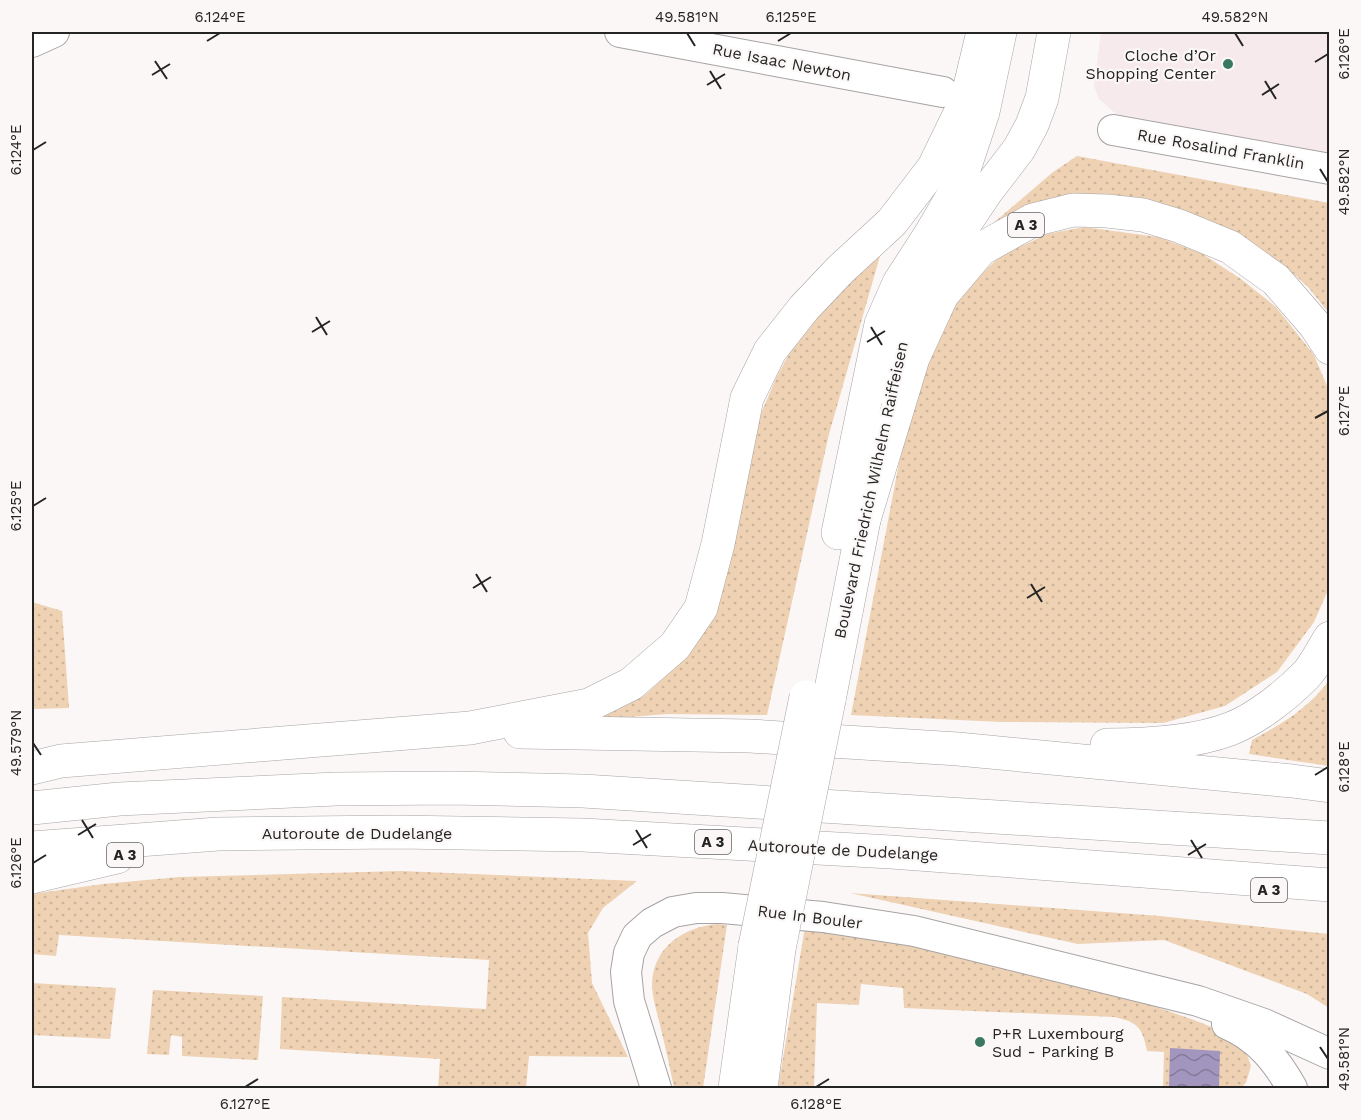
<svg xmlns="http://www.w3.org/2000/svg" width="1361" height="1120" font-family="'Work Sans',sans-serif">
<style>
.built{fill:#f7eaec}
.green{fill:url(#green-dots)}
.water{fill:url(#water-waves)}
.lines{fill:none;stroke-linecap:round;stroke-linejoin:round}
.minor-casing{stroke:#a7a3a4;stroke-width:32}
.secondary-casing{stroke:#a7a3a4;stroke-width:34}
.motorway-casing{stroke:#a7a3a4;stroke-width:34}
.minor{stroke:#fff;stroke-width:30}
.secondary{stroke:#fff;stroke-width:33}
.motorway{stroke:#fff;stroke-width:33}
.secondary-bridge-casing{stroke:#a7a3a4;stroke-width:34;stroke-linecap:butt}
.secondary-bridge{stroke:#fff;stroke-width:33}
.ticks{fill:none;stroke:#252424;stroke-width:2}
.poi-dot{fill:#3b7864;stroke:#fbf7f7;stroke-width:2}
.labels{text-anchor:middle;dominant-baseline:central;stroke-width:4.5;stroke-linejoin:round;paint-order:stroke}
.shield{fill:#fbf7f7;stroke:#656363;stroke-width:1.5}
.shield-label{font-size:15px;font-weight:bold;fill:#252424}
.poi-label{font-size:16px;fill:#252424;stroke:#fbf7f7;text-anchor:end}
.street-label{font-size:16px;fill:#252424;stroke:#fbf7f7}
.neatline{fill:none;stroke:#252424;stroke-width:2}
.ticks-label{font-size:15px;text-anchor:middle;fill:#252424}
</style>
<defs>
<pattern id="green-dots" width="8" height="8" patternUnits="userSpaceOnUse" patternTransform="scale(1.5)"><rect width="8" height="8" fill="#eed2b3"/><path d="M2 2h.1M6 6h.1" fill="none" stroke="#ccb49a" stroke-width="1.8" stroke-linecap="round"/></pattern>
<pattern id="water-waves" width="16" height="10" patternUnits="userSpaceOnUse" patternTransform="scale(1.5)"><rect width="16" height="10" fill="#a396be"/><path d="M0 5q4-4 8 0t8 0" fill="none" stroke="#857a9a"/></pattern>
</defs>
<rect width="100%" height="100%" fill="#fbf7f7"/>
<path class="built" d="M1101,32h228v122l-213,-40 -17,-15 -5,-13z"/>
<g class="green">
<path d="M1077,156l252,47v110l-21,-26 -21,-19 -42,-28 -209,-35 -45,20 62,-53z"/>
<path d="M1084,227l74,10 43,16 40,26 35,28 38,48 16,38 -1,195 -15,34 -37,50 -52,34 -62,17 -161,-1 -151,-7 56,-294 19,-63 35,-64 38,-37 48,-23z"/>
<path d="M880,256l-51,178 -62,281 -100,-1 -86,7 34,-10 30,-16 38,-35 76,-242 18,-42 16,-29 29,-38z"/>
<path d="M32,602l30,9 7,97 -37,1z"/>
<path d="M1329,680v86l-80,-12 3,-14c29,-16 58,-32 77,-60z"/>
<path d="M401,871l236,10 -34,27 -15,25 4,50 36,74 -99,-1 -3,32h-88l2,-29 -160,-10 2,-52 204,12 3,-49 -430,-25 -3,21 -24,-2v-60l71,-10 76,-7z"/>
<path d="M850,893l310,23 169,18v74l-22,-14 -143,-54 -86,4z"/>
<path d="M717,924l10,1 -24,163h-29c-4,-21 -9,-42 -14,-63 -3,-13 -8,-28 -8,-41 1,-37 32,-57 65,-60z"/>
<path d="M805,927l104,18 224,54 61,21 30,12 19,11 8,23 -5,17 -6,5h-77l1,-36 -17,-1c-5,-24 -9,-29 -33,-34l-210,-9 -1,-20 -42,-4 -2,21 -42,-2 -3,85h-36z"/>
<path d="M32,983l84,5 -6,51 -78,-4z"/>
<path d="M153,990l110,6 -5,64 -76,-4v-19l-11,-2 -2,20 -22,-1z"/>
</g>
<path class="water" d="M1170,1048l50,3 -1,37h-50z"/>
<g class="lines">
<g class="minor-casing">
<g id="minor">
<path d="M620,32l323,60"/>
<path d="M32,42l22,-10"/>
<path d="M1113,130l217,39"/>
<path d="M1227,1024c31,13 50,37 65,64"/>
<path d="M656,1088l-27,-87 -3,-29 3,-19 8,-17 15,-13 21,-11 23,-4h26l101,9 91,14 284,70 66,23 66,30"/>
</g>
</g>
<g class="secondary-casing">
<g id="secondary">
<path d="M891,390l11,-53 27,-60 57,-85 33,-43 13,-24 10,-27 12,-66"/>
<path d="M838,533l43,-209 18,-41 31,-48 28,-48 25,-75 17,-80"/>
<path d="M829,700l39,-201"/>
<path d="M735,1088l20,-142"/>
<path d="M761,1088l18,-139"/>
</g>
</g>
<g class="motorway-casing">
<g id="motorway">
<path d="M862,526l51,-168 29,-63 39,-46 52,-29 40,-10 34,1 36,4 36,11 51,21 46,33 39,45 15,23"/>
<path d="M520,732l230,4 208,13 334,32 38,5"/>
<path d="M1107,745c39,0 86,-2 123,-16 26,-10 55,-33 75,-53 10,-10 17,-26 25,-38"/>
<path d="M32,768l29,-7 409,-33 119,-23 42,-21 44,-38 26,-38 17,-64 29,-146 23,-47 34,-43 36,-38 52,-48 42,-55 33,-68 16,-67"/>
<path d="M32,808l87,-9 217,-10 117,-1 130,3 747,47"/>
<path d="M32,848l186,-14 178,-2 187,3 308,17 439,33"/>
<path d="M32,877l85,-20"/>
</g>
</g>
<use href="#minor" class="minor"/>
<use href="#secondary" class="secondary"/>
<use href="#motorway" class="motorway"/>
<g class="secondary-bridge-casing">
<g id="secondary-bridge">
<path d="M755,946l51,-249"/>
<path d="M779,949l50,-249"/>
</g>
</g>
<use href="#secondary-bridge" class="secondary-bridge"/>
</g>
<path class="ticks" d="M687,33l8,13M1235,33l8,13M207,41l13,-8M778,41l13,-8M155,61l12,18M1315,62l13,-8M710,71l11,18M152,75l18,-11M1265,81l11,18M707,85l18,-11M1262,95l17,-11M33,150l13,-8M1320,169l8,13M316,317l11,18M871,327l11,18M312,332l18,-11M867,342l18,-11M1315,418l13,-7M33,506l13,-8M476,574l11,18M1031,584l11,18M473,588l18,-11M1027,598l18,-11M33,743l8,12M1315,775l13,-8M82,820l11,18M636,830l11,18M78,835l18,-11M1191,840l11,18M633,845l18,-11M1188,855l18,-11M33,863l13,-8M1320,1047l8,12M245,1087l13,-8M816,1087l13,-8"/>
<g class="poi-dot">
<circle cx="1228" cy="64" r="6"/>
<circle cx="980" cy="1042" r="6"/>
</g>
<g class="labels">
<g class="shield">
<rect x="1008" y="213" width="36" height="24" rx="4.5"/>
<rect x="695" y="830" width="36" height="24" rx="4.5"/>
<rect x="107" y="843" width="36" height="24" rx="4.5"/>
<rect x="1251" y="878" width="36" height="24" rx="4.5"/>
</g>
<g class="shield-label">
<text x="1026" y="225">A 3</text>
<text x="713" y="842">A 3</text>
<text x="125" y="855">A 3</text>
<text x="1269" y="890">A 3</text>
</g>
<g class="poi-label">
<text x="1216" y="55">Cloche d’Or<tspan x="1216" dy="18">Shopping Center</tspan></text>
<text x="992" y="1033" text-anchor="start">P+R Luxembourg<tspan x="992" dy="18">Sud - Parking B</tspan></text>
</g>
<g class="street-label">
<text transform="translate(782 62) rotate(11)">Rue Isaac Newton</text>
<text transform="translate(1221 149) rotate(10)">Rue Rosalind Franklin</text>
<text transform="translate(871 490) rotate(-78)">Boulevard Friedrich Wilhelm Raiffeisen</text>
<text x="357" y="833">Autoroute de Dudelange</text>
<text transform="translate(843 850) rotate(3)">Autoroute de Dudelange</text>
<text transform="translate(810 917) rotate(7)">Rue In Bouler</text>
</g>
</g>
<rect width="1361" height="1120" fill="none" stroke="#fbf7f7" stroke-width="66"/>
<rect x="33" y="33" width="1295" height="1054" class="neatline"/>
<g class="ticks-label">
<text x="220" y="22">6.124°E</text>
<text x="687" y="22">49.581°N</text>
<text x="791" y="22">6.125°E</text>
<text x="1235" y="22">49.582°N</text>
<text transform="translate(1344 54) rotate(-90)" y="5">6.126°E</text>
<text transform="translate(16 150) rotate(-90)" y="5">6.124°E</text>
<text transform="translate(1344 182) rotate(-90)" y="5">49.582°N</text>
<text transform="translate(1344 411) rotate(-90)" y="5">6.127°E</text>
<text transform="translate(16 506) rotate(-90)" y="5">6.125°E</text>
<text transform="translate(16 743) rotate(-90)" y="5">49.579°N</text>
<text transform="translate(1344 767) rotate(-90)" y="5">6.128°E</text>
<text transform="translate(16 863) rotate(-90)" y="5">6.126°E</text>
<text transform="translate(1344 1059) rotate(-90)" y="5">49.581°N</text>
<text x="245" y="1109">6.127°E</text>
<text x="816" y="1109">6.128°E</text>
</g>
</svg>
